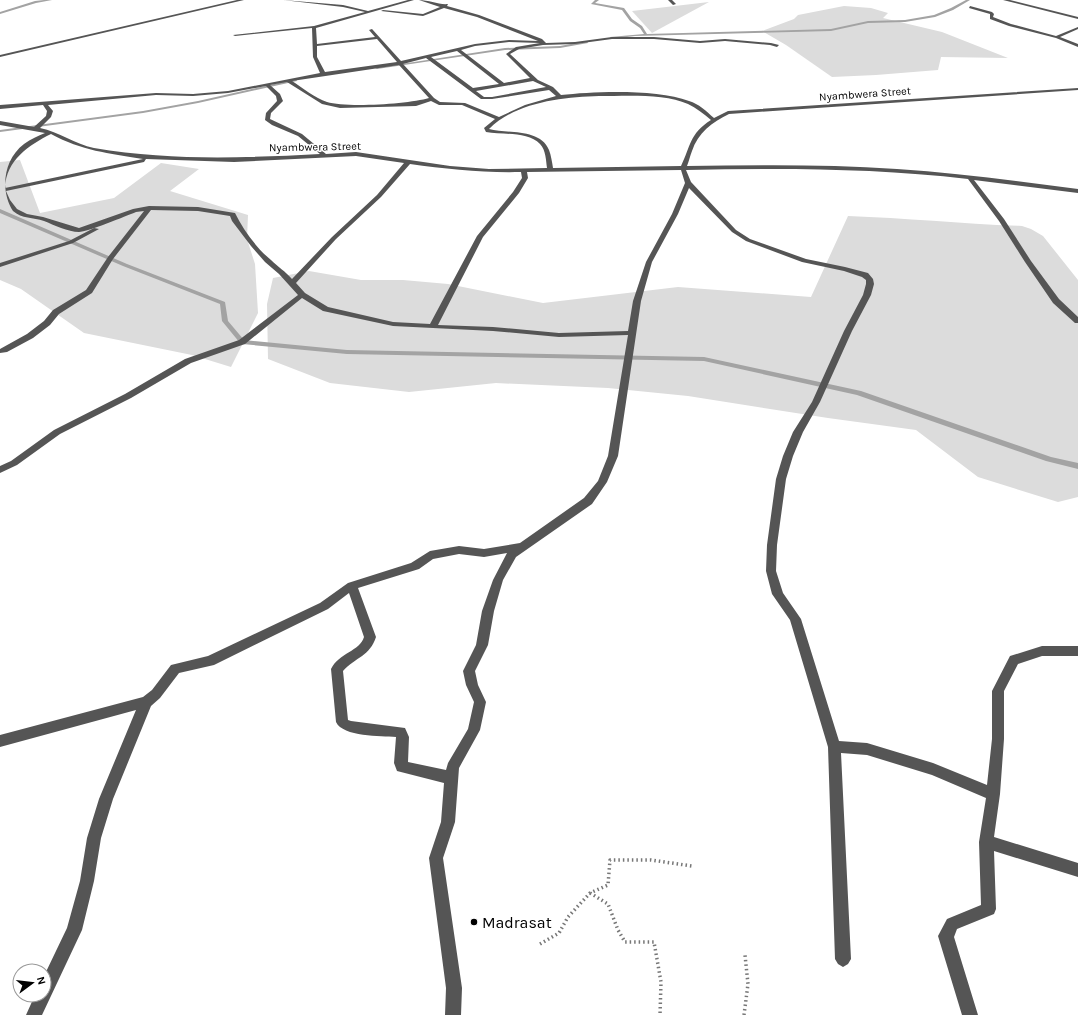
<svg xmlns="http://www.w3.org/2000/svg" width="1078" height="1015" font-family="Karla,sans-serif">
<style>
.green{fill:#dcdcdc}
.lines{fill:none;stroke-linecap:round;stroke-linejoin:round}
.stream{fill:#a3a3a3;fill-rule:evenodd}
.path{stroke:#777;stroke-width:3.5;stroke-dasharray:1.5 3;stroke-linecap:butt}
.minor{fill:#555;fill-rule:evenodd}
.poi-dot{fill:#000;stroke:#fff;stroke-width:1.5}
.labels{text-anchor:middle;dominant-baseline:central;stroke-width:3;stroke-linejoin:round;paint-order:stroke}
.far-street-label{font-size:11px;fill:#000;stroke:#fff}
.near-poi-label{font-size:16px;fill:#000;stroke:#fff;text-anchor:start}
</style>
<rect width="100%" height="100%" fill="#fff"/>
<g class="green">
<path d="M709,2l-57,31 -20,-22z"/>
<path d="M844,6l27,2 17,5 -5,5 59,14 66,26 -67,-1 -3,13 -62,5 -44,2 -46,-32 -24,-14 32,-12 4,-4z"/>
<path d="M20,160l20,53 74,-15 47,-35 38,6 -29,22 78,24 -1,24 8,25 3,49 -27,54 -39,-12 -108,-22 -63,-44 -21,-9v-118z"/>
<path d="M848,216c58,2 116,8 174,10l9,3 12,7 35,44v217l-20,5 -80,-25 -62,-47 -88,-12 -140,-22 -80,-8 -112,-5 -87,9 -79,-9 -62,-24 -1,-55 6,-26 36,-7 52,9h42l45,4 95,19 135,-16 133,10z"/>
</g>
<g class="lines">
<g class="stream">
<path d="M44,0h8l-16,3 -36,11v-2l35,-11z"/>
<path d="M595,0h4l-4,3 29,5 8,11 10,7 5,8 184,-5 37,-8 37,-1 29,-5 17,-7 15,-8h4l-17,10 -18,7 -30,5 -37,1 -37,8 -196,5 -24,3 -1,-2 34,-3 -4,-6 -10,-7 -8,-11 -31,-6z"/>
<path d="M587,41l1,2 -28,5 -55,2 -128,19 -2,-1 130,-20 55,-2z"/>
<path d="M296,79l1,2 -99,22 -55,10 -143,19v-2l143,-19 55,-10z"/>
<path d="M0,209l127,55 98,38 3,19 16,19 103,10 357,7 157,34 190,66 27,6v6l-32,-8 -189,-66 -153,-34 -357,-7 -105,-10 -2,-1 -18,-22 -2,-17 -97,-38 -123,-53z"/>
</g>
<g class="path">
<path d="M590,893l18,11 10,26 7,12h29l7,40 -1,33"/>
<path d="M540,944l19,-11 9,-16 22,-24 18,-8 2,-25h41l41,6"/>
<path d="M744,1015l4,-31 -3,-29"/>
</g>
<g class="minor">
<path d="M237,0h7l-244,57v-2z"/>
<path d="M283,0l60,5 25,6 40,-11h6l-98,28 1,16 58,-7 -6,-7 3,-1 29,32 74,-17 34,-4 29,1 -61,-24 -33,-9 -21,8 -42,-5 2,-1 40,4 17,-7 -21,-7c10,0 20,5 29,4l-1,2 32,9 63,24 4,4 29,-1 37,-5h42l46,4 25,-2 46,4 8,2 -2,2 -7,-2 -45,-4 -25,2 -46,-4h-42l-37,5 -32,1 -24,4 -9,5 28,26 15,7 8,8c34,-4 97,-6 128,6 10,3 17,10 25,17l14,-7 350,-23v2l-349,24c-17,8 -31,19 -37,37 -2,5 -3,10 -5,15 70,-1 140,-2 210,3 60,4 121,12 181,20v4l-104,-13 30,39 27,42 28,38 19,18v6h-3l-22,-20 -28,-41 -26,-41 -31,-42c-94,-11 -187,-11 -282,-9l5,12 45,48 14,9 56,20 39,8 23,6 5,6 1,5 -3,11 -19,36 -32,71 -17,30 -10,24 -7,23 -9,66 -1,26 7,22 18,26 38,122 28,2 66,20 54,22 5,-46v-48l18,-35 32,-10h36v10h-36l-24,8 -14,27v48l-4,55 -6,43 84,26v14l-84,-26 2,58 -2,5 -37,15 -3,8 24,78h-16l-24,-79 9,-17 34,-14 -2,-63 7,-44 -54,-23 -65,-20 -26,-2 10,206 -3,5 -5,3 -5,-3 -3,-5 -7,-212 -38,-127 -18,-26 -6,-23 1,-26 9,-66 7,-23 10,-24 19,-30 32,-71 19,-36 3,-11v-4l-4,-3 -18,-6 -42,-9 -56,-21 -14,-9 -43,-44 -11,26 -26,48 -11,39 -23,155 -11,26 -15,22 -76,53 -13,23 -9,31 -6,34 -13,26 3,14 8,17 -6,28 -21,38 -4,54 -12,36 19,130 -1,27h-16l1,-27 -17,-130 12,-36 3,-39 -47,-12 -3,-8 2,-26c-15,-1 -53,0 -60,-15l-5,-53c8,-16 29,-18 33,-32l-15,-44 -21,16 -114,56 -35,8 -19,25 -9,8 -38,93 -12,39 -7,43 -12,49 -40,85h-16l9,-20h9v-19l23,-48 13,-47 7,-43 12,-39 37,-89 -136,37v-12l143,-38 9,-7 19,-25 37,-9 112,-53 28,-20 63,-20 19,-12 29,-5 25,3 36,-6 64,-45 14,-17 10,-25 20,-121 -69,2 -66,-6 -100,-5 -70,-15 -21,-13 -57,46 -54,19 -60,35 -71,36 -43,31 -17,8v-7l11,-5 43,-31 71,-36 60,-35 54,-19 59,-45 -19,-21 -14,-12 -14,-16 -19,-25 -2,-5 -32,-5 -47,-1 -38,49 -21,34 -33,21 -9,11 -17,13 -26,14 -7,1v-4l27,-15 17,-13 9,-11 33,-20 22,-33 36,-46 -8,1c-10,4 -49,20 -57,20 -11,0 -25,-7 -35,-11 -11,-4 -22,-2 -31,-10 -13,-20 -10,-51 11,-67 7,-5 14,-8 21,-11l-45,-8v-4l34,6 12,-11 1,-5 -4,-6 -43,4v-4l156,-12 37,1 35,-3 92,-18 -7,-16 -1,-29 -77,8 -2,-1 81,-9 51,-14 -22,-5zM377,39l20,23 -72,10 -8,-15v-11zM509,42l31,1 -24,4 -10,7 24,24 -26,5 -43,-33 14,-4zM457,51l42,33 -26,4 -42,-31zM426,58l55,41h11l57,-9 7,6 -31,9 -26,12 -34,-14 -25,-1 -6,-4 -31,-34zM399,65l30,33c-20,6 -83,10 -102,4 -12,-4 -24,-14 -35,-21zM533,81l13,6 -54,10h-8l-8,-6zM287,82l35,22 18,4 76,-2 15,-5 8,4h23l33,14 -11,9 2,4c16,3 42,-1 54,12 6,6 6,17 7,24l-58,1 -39,-3 -94,-14 -30,2 -24,-20 -32,-15 1,-6 12,-12 -3,-7 -10,-9zM266,86l10,10 1,5 -11,12 -1,7 7,5 26,11 22,18c-76,4 -150,7 -226,-6 -19,-4 -35,-16 -54,-20l11,-11 2,-6 -5,-6 108,-10 37,1 35,-3zM599,96c26,0 65,-3 89,8 8,4 16,10 23,16 -22,14 -20,26 -30,46l-128,2c-1,-6 -2,-13 -4,-18 -9,-22 -42,-16 -60,-21 27,-27 74,-32 110,-33zM51,134c31,17 57,19 92,25l-138,29c1,-28 24,-43 46,-54zM356,156l48,7 -27,32 -45,42 -40,42c-7,-8 -14,-12 -21,-19 -15,-12 -28,-31 -36,-47l-37,-6 -49,-1 -16,3 -54,19 -36,-11 -16,-3 -10,-5 -7,-9 -4,-9 138,-29 2,-3 88,3zM410,164c37,5 73,9 111,8l1,6 -9,14 -36,44 -47,88 -37,-2 -65,-15 -23,-14 -9,-10 40,-44 45,-42zM681,170l4,13 -13,31 -26,48 -13,39 -5,30 -69,2 -66,-6 -55,-2 45,-88 36,-44 9,-15 -1,-6zM507,553l-14,27 -11,31 -6,34 -13,26 3,14 8,17 -6,27 -20,34 -2,7 -38,-8 1,-25 -4,-9 -54,-7 -3,-1 -5,-49c13,-14 27,-15 33,-34l-18,-49 61,-19 14,-10 26,-5 25,3z"/>
<path d="M668,0h4l4,4 -3,1z"/>
<path d="M1003,0h7l68,17v2z"/>
<path d="M970,6l22,6 2,2 -1,3 18,7 45,12 22,-9v2l-18,8 18,7v3l-22,-9 -47,-12 -19,-7v-5l-21,-6z"/>
<path d="M94,228l5,1 -26,14 -73,24v-4l69,-22z"/>
</g>
</g>
<circle class="poi-dot" cx="474" cy="922" r="4"/>
<g class="labels">
<g class="far-street-label">
<text transform="translate(865 94) rotate(-4)">Nyambwera Street</text>
<text transform="translate(315 147) rotate(-1)">Nyambwera Street</text>
</g>
<g class="near-poi-label">
<text x="482" y="922">Madrasat</text>
</g>
</g>
<g transform="translate(32 983) rotate(75)"><circle r="19" fill="#ffffff" stroke="#999999"/>
<path d="M0-3L7 15L0 10L-7 15Z" fill="#000000"/>
<text y="-6" font-size="11" font-weight="bold" text-anchor="middle" fill="#000000">N</text>
</g>
</svg>
